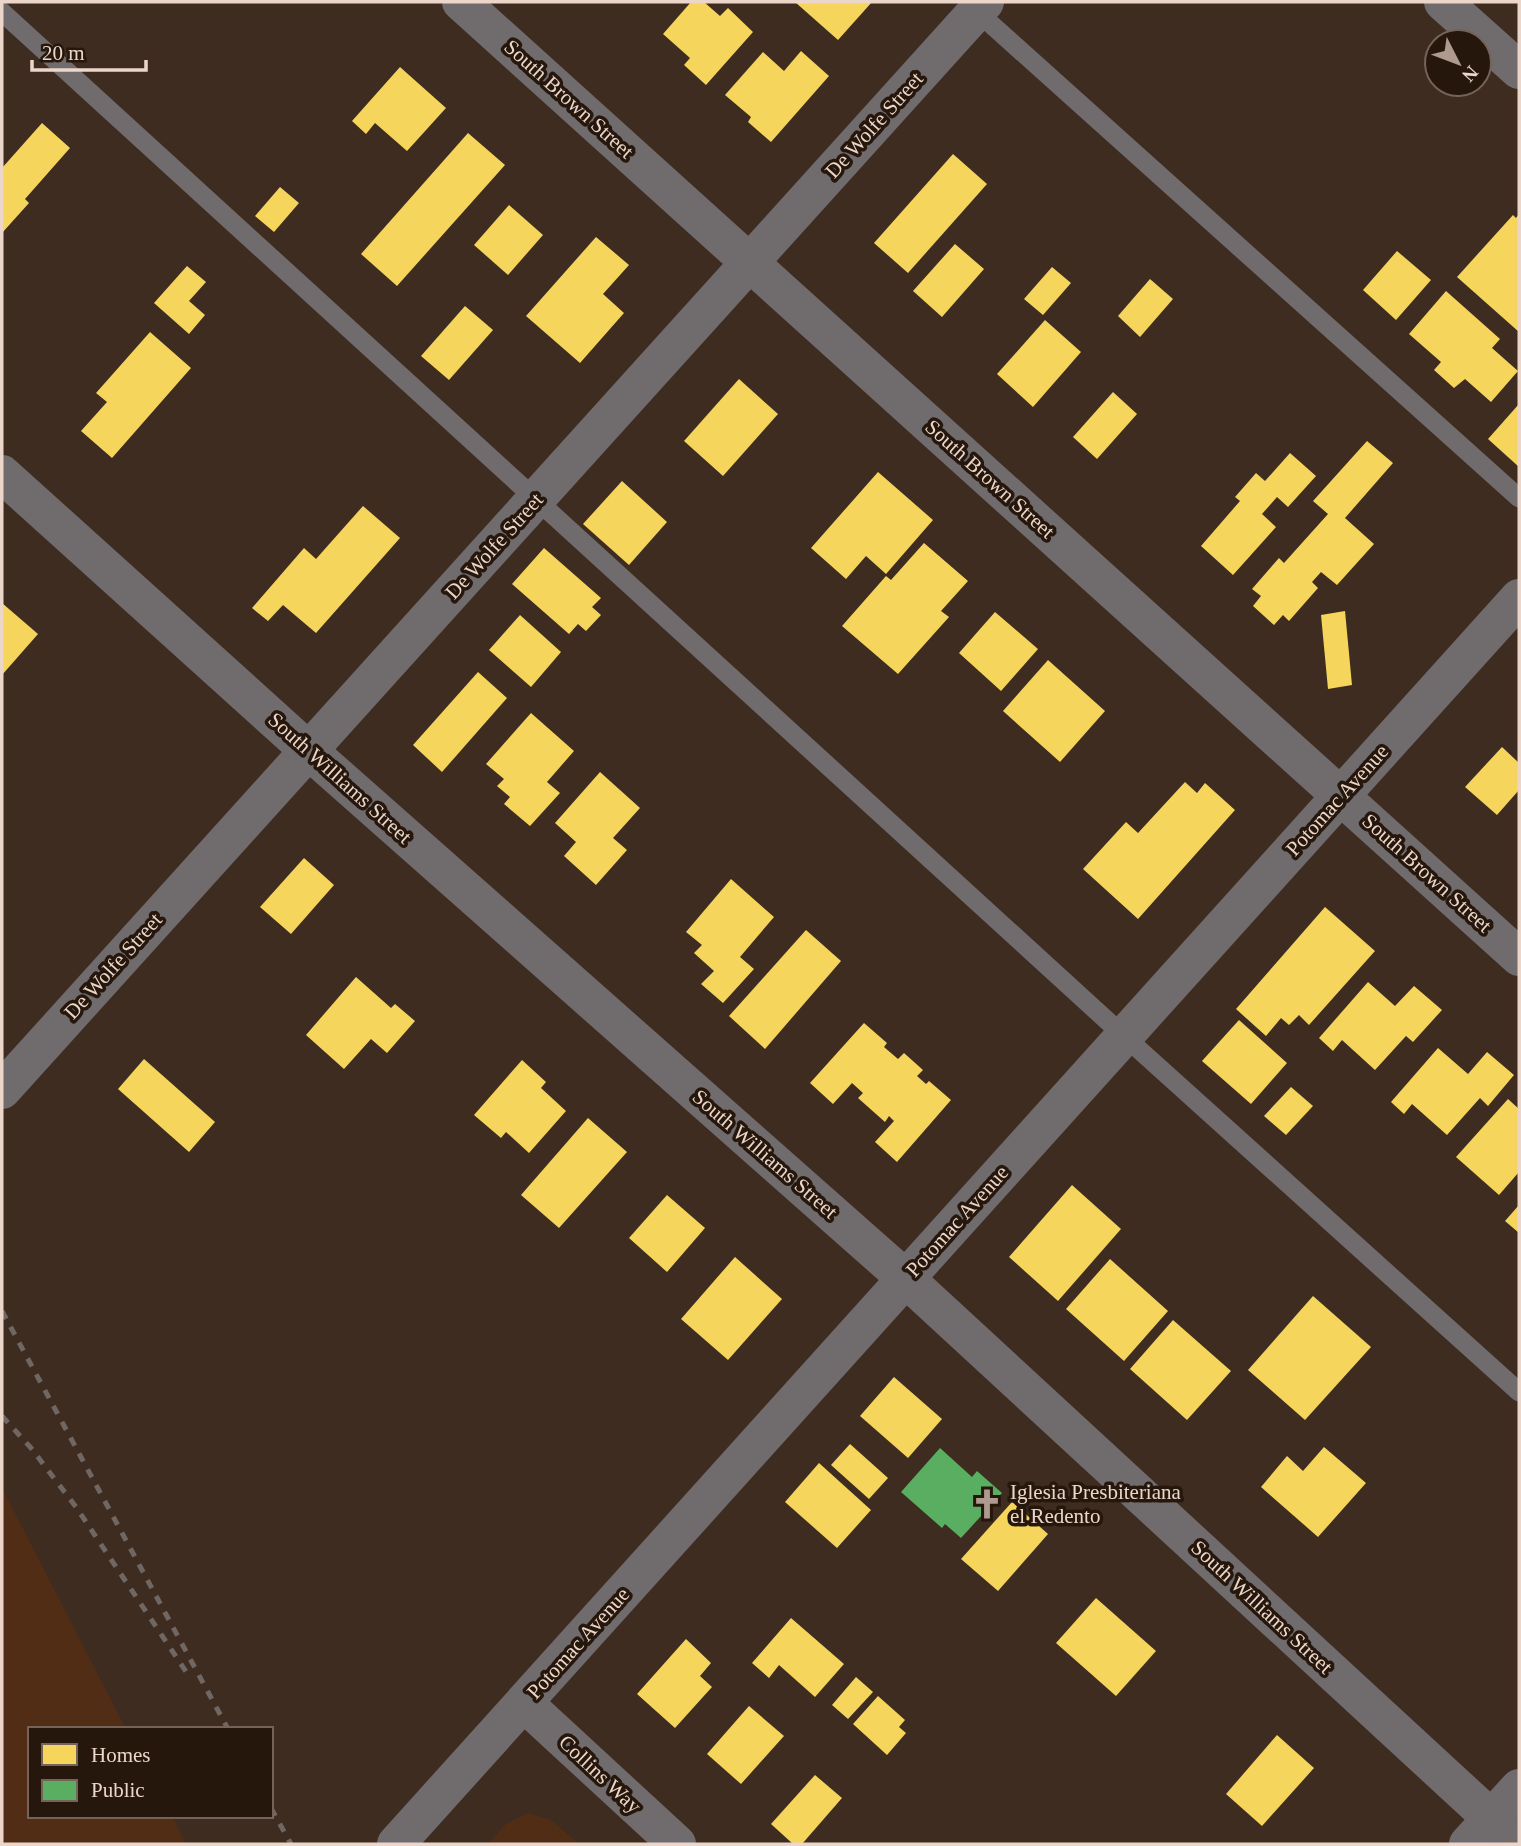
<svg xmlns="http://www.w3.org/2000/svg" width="1521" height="1846" font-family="Georgia,serif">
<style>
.built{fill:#522d15}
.homes{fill:#f6d55c}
.public{fill:#5aae61}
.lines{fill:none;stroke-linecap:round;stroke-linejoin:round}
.lane{stroke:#706b6c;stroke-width:19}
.street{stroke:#706b6c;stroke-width:38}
.rail{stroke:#716762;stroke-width:5;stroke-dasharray:9 9;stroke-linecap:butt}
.labels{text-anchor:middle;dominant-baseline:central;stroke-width:7;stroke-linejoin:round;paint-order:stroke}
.street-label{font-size:21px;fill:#ecd6ca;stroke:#26170d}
.poi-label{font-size:21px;fill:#ecd6ca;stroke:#26170d;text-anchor:start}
</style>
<rect width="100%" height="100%" fill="#3e2c21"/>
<g class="built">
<path d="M2,1488l124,241h-96v87h142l14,28h-184z"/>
<path d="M528,1813l23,7 28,24h-91l18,-20z"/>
</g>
<g class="homes">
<path d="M691,2h13l16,14 8,-8 25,24 -47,53 -22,-20 6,-7 -27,-24z"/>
<path d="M795,2h77l-34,38z"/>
<path d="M801,51l28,25 -58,66 -23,-20 3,-5 -26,-22 38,-43 21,19z"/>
<path d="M400,67l46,41 -39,43 -32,-28 -9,11 -14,-13z"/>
<path d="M42,123l28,25 -45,51 4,4 -27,30v-65z"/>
<path d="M468,133l37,32 -108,121 -36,-32z"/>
<path d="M953,154l34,30 -79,89 -34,-30z"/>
<path d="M280,187l19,16 -25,29 -19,-16z"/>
<path d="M509,205l34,30 -35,40 -34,-30z"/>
<path d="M1519,214v118l-62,-55 56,-62 3,3z"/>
<path d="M596,237l33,28 -26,29 21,19 -44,50 -54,-47z"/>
<path d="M955,244l29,25 -42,48 -29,-26z"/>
<path d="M1397,251l34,29 -35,40 -33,-30z"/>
<path d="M187,266l19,16 -17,19 16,14 -16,19 -35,-31z"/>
<path d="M1052,267l19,16 -28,32 -19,-16z"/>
<path d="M1150,279l23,20 -33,38 -22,-21z"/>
<path d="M1446,291l54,48 -8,9 26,23 -27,31 -26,-23 -11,9 -20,-18 7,-8 -32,-28z"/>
<path d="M465,306l28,24 -44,50 -28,-24z"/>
<path d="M1045,320l36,32 -48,55 -36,-33z"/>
<path d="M150,332l41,36 -79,90 -31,-27 26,-29 -11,-9z"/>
<path d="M739,379l39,35 -55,62 -39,-35z"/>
<path d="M1113,392l24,22 -40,45 -24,-22z"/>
<path d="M1519,404v63l-31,-28z"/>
<path d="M1367,441l26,22 -48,55 29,26 -37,41 -16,-13 -9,10 6,6 -29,33 -6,-6 -9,10 -21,-19 8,-10 -9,-7 27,-31 5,5 44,-49 -15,-13z"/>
<path d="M1290,453l26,23 -28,31 -11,-10 -15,17 14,13 -43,48 -32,-29 39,-45 -5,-4 21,-24 9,8z"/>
<path d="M878,472l55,48 -47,54 -20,-18 -20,23 -35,-31z"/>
<path d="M622,481l45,41 -38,43 -46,-41z"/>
<path d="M363,506l37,32 -84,95 -33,-28 -15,16 -16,-13 52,-60 12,11z"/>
<path d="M924,543l44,38 -27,30 8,6 -51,57 -56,-48 44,-50 5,4z"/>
<path d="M544,548l57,50 -9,9 9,8 -15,16 -8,-7 -9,10 -57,-50z"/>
<path d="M2,603l36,31 -36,41z"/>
<path d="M1345,611l7,74 -24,4 -7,-74z"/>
<path d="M995,612l43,37 -37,42 -42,-38z"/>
<path d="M520,615l41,37 -30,35 -42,-37z"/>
<path d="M1048,660l57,51 -45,51 -57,-51z"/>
<path d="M478,672l29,26 -65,74 -29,-27z"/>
<path d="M531,713l43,38 -27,31 13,11 -30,33 -26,-22 6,-7 -13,-11 7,-7 -18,-15z"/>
<path d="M1502,747l17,16v27l-22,25 -32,-28z"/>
<path d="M600,772l40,36 -27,30 14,12 -31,35 -32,-29 12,-14 -21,-19z"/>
<path d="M1185,782l12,11 8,-10 30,27 -97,109 -55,-50 43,-47 12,11z"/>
<path d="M304,858l30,27 -43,49 -31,-27z"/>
<path d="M731,879l43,38 -34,40 14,12 -31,34 -22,-19 13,-13 -20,-18 8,-8 -16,-13z"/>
<path d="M1325,907l50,44 -66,74 -10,-10 -10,10 -8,-7 -15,18 -30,-27z"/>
<path d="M806,930l35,31 -76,88 -36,-33z"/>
<path d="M356,977l35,31 4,-4 20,17 -28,32 -16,-14 -27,30 -38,-34z"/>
<path d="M1368,982l27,24 19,-20 28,24 -29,32 -7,-6 -31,34 -33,-30 -9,11 -14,-13z"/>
<path d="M1239,1020l48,43 -36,41 -49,-43z"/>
<path d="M864,1023l23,20 -3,4 14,12 6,-6 19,17 -6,6 9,8 3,-3 22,19 -54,62 -22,-20 19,-21 -5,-5 -4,6 -27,-24 5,-5 -11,-10 -19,21 -23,-21z"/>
<path d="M1438,1048l30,26 19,-22 27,23 -26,31 -8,-8 -33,37 -35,-31 -8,10 -13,-12z"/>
<path d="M144,1059l71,63 -26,30 -71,-63z"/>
<path d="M522,1060l24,22 -5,6 25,23 -37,42 -23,-21 -5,6 -27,-23z"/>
<path d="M1291,1087l22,19 -27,29 -22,-19z"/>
<path d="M1508,1099l11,10v63l-20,23 -43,-38z"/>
<path d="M588,1118l39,34 -68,76 -38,-33z"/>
<path d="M1072,1185l49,44 -63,72 -49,-44z"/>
<path d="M667,1195l38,33 -38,44 -38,-34z"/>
<path d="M1519,1205v28l-14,-12z"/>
<path d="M735,1257l47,42 -54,61 -47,-41z"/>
<path d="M1110,1259l58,52 -44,50 -58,-52z"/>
<path d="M1313,1296l58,51 -66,73 -57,-50z"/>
<path d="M1173,1320l58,51 -44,49 -57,-51z"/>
<path d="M894,1377l48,42 -34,39 -48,-42z"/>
<path d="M850,1444l38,34 -19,21 -38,-34z"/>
<path d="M1324,1447l42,36 -48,54 -57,-50 26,-31 16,15z"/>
<path d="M819,1463l52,47 -34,38 -52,-46z"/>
<path d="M1012,1502l36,32 -50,57 -37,-32z"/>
<path d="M1096,1598l60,53 -40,45 -60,-53z"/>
<path d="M791,1618l53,46 -29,33 -36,-32 -10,13 -17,-15z"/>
<path d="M686,1639l25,24 -11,13 12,11 -37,41 -38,-34z"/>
<path d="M856,1677l17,15 -25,27 -16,-14z"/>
<path d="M878,1696l27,24 -6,7 7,6 -19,22 -34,-31z"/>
<path d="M749,1706l35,30 -43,48 -34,-30z"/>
<path d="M1277,1735l37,33 -52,58 -36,-32z"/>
<path d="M815,1775l27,23 -40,46h-9l-22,-20z"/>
</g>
<path class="public" d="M940,1448l32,29 5,-6 25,22 -41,45 -16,-14 -3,4 -41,-36z"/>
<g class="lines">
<g class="lane">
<path d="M973,8l546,490"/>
<path d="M2,12l1122,1024 395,356"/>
</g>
<g class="street">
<path d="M461,2l1058,955"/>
<path d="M1443,2l76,68"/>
<path d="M2,474l307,277 596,527 614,566"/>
<path d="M2,1090l983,-1088"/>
<path d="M524,1703l153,141"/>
<path d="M396,1844l1123,-1246"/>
<path d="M1468,1844l51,-56"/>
</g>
<g class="rail">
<path d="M2,1311l226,418"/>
<path d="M2,1416l29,32 45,59 113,169"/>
<path d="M271,1808l20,36"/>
</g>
</g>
<defs>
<g id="church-bare" transform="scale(2.415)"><path d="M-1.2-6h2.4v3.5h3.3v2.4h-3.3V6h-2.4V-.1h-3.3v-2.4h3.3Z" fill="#af9a8f" stroke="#26170d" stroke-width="2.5" paint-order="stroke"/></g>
</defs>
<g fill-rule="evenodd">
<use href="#church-bare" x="987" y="1504"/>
</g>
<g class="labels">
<g class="street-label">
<text transform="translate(569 99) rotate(42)">South Brown Street</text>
<text transform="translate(874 125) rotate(-48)">De Wolfe Street</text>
<text transform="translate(990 479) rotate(42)">South Brown Street</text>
<text transform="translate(494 546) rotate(-48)">De Wolfe Street</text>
<text transform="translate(340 778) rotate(42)">South Williams Street</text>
<text transform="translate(1337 800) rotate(-48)">Potomac Avenue</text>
<text transform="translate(1427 873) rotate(42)">South Brown Street</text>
<text transform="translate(113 966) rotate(-48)">De Wolfe Street</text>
<text transform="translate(765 1154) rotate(41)">South Williams Street</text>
<text transform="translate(957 1221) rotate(-48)">Potomac Avenue</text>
<text transform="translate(1262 1607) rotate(43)">South Williams Street</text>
<text transform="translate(578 1643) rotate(-48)">Potomac Avenue</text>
<text transform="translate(600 1774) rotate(43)">Collins Way</text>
</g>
<g class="poi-label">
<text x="1010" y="1492">Iglesia Presbiteriana<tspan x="1010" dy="24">el Redento</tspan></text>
</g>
</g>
<rect width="1521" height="1846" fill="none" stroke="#ecd6ca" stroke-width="7"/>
<rect x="28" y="1727" width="245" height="91" fill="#26170d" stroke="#756359" stroke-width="2"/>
<rect x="42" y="1744" width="35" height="21" fill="#f6d55c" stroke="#756359" stroke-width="2"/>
<text x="91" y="1762" font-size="21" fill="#ecd6ca">Homes</text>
<rect x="42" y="1780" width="35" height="21" fill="#5aae61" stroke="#756359" stroke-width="2"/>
<text x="91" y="1797" font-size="21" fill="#ecd6ca">Public</text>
<g transform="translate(1458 63) rotate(132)"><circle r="33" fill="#26170d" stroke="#756359" stroke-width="2"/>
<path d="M0-5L12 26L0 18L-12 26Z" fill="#af9a8f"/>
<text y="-10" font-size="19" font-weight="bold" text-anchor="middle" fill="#ecd6ca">N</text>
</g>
<path d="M32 60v10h114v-10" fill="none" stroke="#ecd6ca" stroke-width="3.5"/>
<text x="42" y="60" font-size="21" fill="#ecd6ca" stroke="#26170d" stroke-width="5" paint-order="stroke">20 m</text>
</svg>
